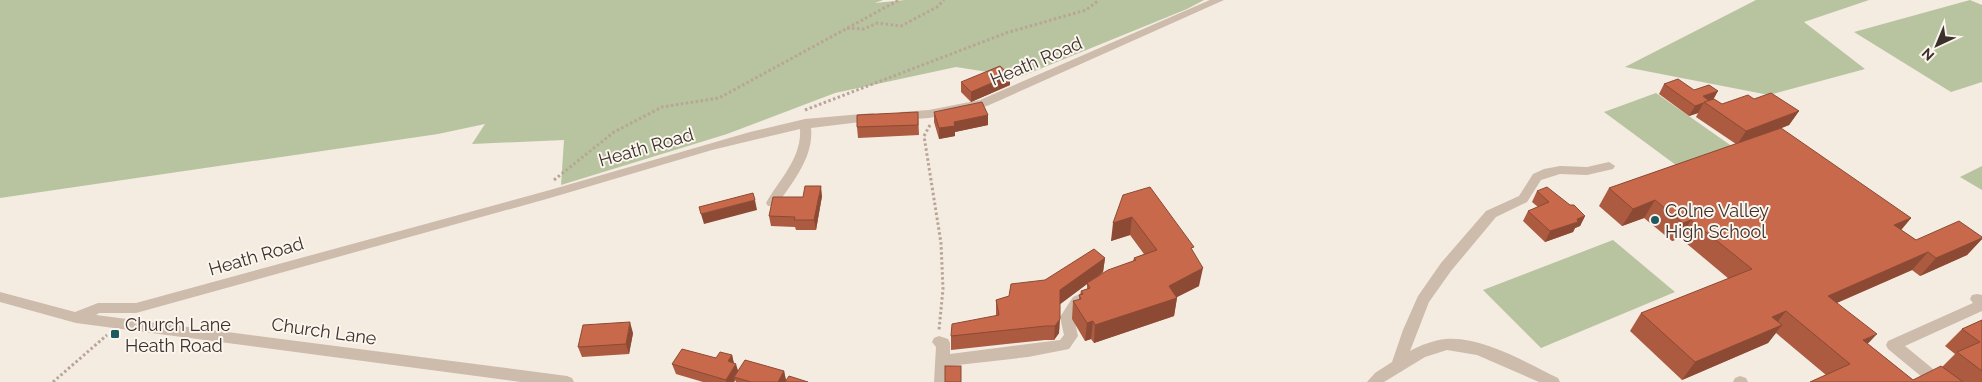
<svg xmlns="http://www.w3.org/2000/svg" width="1982" height="382" font-family="Raleway,sans-serif">
<style>
.green{fill:#b8c4a0}
.lines{fill:none;stroke-linecap:round;stroke-linejoin:round}
.path{stroke:#b9a596;stroke-width:3;stroke-dasharray:2.5 2.5;stroke-linecap:butt}
.minor{fill:#cdbbac;fill-rule:evenodd}
.wall{fill:#ac5a40}
.shaded-wall{fill:#8c4a34}
.building{fill:#c8694b;stroke:#8c4a34}
.poi-dot{fill:#1f5a5e;stroke:#fbf5ee;stroke-width:2}
.labels{text-anchor:middle;dominant-baseline:central;stroke-width:4;stroke-linejoin:round;paint-order:stroke}
.street-label{font-size:18px;fill:#3b302b;stroke:#fbf5ee}
.poi-label{font-size:18px;fill:#3b302b;stroke:#fbf5ee;text-anchor:start}
</style>
<rect width="100%" height="100%" fill="#f4ebe1"/>
<g class="green">
<path d="M0,0h883l-8,3 30,-3h299l-17,9 -167,68 -64,-10 -121,26 -108,41 -166,51 3,-45 -92,4 13,-20 -47,10 -438,64z"/>
<path d="M1756,0h113l-65,22 61,47 -96,26 -144,-28z"/>
<path d="M1970,0l12,5v77l-31,10 -97,-60z"/>
<path d="M1656,93l77,54 -53,21 -76,-56z"/>
<path d="M1982,166v24l-22,-13z"/>
<path d="M1613,240l62,52 -134,56 -58,-58z"/>
</g>
<g class="lines">
<g class="path">
<path d="M847,28l17,1 13,-6 24,3 36,-19 7,-7"/>
<path d="M805,110l201,-77 80,-23 13,-10"/>
<path d="M930,125l-6,11 17,107 2,46 -4,41"/>
<path d="M554,180l60,-48 48,-25 57,-9 180,-98"/>
<path d="M53,382l54,-47"/>
</g>
<g class="minor">
<path d="M1210,0h14l-237,106 -58,12 -28,2 -6,-4 6,-4 28,-2 51,-10z"/>
<path d="M873,113l6,4 -2,3 -66,8c3,29 -19,55 -35,78h-8l-2,-3c13,-23 36,-45 34,-74l-88,21 -162,48 -414,115h-37l-3,2 471,61 5,2 2,4h-53l-445,-59 -76,-21v-10l75,20 23,-9h38l414,-113 200,-58 55,-13z"/>
<path d="M1609,162l6,4 -2,3 -26,6 -27,-1 -19,6 -14,22 -31,15 -45,54 -22,31 -19,49c11,-6 24,-11 36,-12 36,-3 81,24 112,39l2,4h-21l-62,-27 -30,-5 -22,7 -41,25h-17l8,-9 17,-11 11,-32 15,-34 23,-33 45,-52 33,-15 14,-22 11,-5 16,-3 27,1z"/>
<path d="M1084,292l5,1 2,4 -17,21 4,18 -9,13 -41,8 -79,9 -1,16h-14l2,-35 -4,-5 2,-4 5,-2 9,3 2,4v11l110,-14 4,-5 -4,-18 13,-20z"/>
<path d="M1977,294l5,1v16l-77,35 39,32 2,4h-18l-40,-33 -2,-4 2,-4 85,-38 -3,-4 2,-4z"/>
<path d="M1740,376l6,2 2,4h-15l2,-4z"/>
</g>
</g>
<g class="wall">
<path d="M961,82l49,3 -39,17 -10,-10z"/>
<path d="M1664,84l49,15 9,5 32,-5 45,12 -10,14 -15,6 137,87 -10,12 15,10 66,-3v2l-15,16 -47,21 -8,-6 -75,33 31,41 45,36 29,-13 13,-13 -10,-8 17,-17 20,-9v62h-172l16,-7 -50,-42 -8,10 -86,37 -52,-49 11,-18 88,-34 -49,-41 -8,3 -28,-23 -22,8 -23,-20 10,-18 127,-44 -40,-27 2,-4 -9,3 -30,-22z"/>
<path d="M918,112l1,23 -61,3 -1,-11z"/>
<path d="M934,112l54,3v10l-33,7v4l-16,3 -5,-17z"/>
<path d="M1537,191l33,14 15,11 -5,10 -5,2 -2,4 -28,10 -22,-21 5,-10 10,-4 -6,-5z"/>
<path d="M1123,195l70,57 6,34 -22,11 -3,19 -80,27 -3,-4 -6,2 -13,-22 1,-18 6,-1v-5h1l1,-4 6,-2v-5l-27,20 -1,29 -5,7h-9l-94,10v-14l45,-20v-16l13,-4 36,-16 60,-22 -2,14 -4,4 34,-15 1,-3 10,-4 -14,-19 -19,6z"/>
<path d="M822,196l-6,34h-20l-1,-3 -24,-1 -2,-10 34,-19z"/>
<path d="M633,333l-4,21 -47,3 -4,-10z"/>
<path d="M732,355l2,8 4,8h46l2,9 22,2h-72l-1,-2 -1,2h-31l-27,-8 -4,-10 44,-6z"/>
</g>
<g class="shaded-wall">
<path d="M1010,75v10l-39,17v-10z"/>
<path d="M1718,91l-6,11h-8l-6,11 -9,3 6,-10 8,-10z"/>
<path d="M1799,111l-10,14 -52,20 9,-14z"/>
<path d="M988,115v10l-33,7v4l-16,3v-11l15,-6z"/>
<path d="M821,186l1,10 -6,34 -2,-10z"/>
<path d="M755,200l2,10 -53,14 -3,-10z"/>
<path d="M1655,200l-11,18 -22,8 11,-17z"/>
<path d="M1585,216l-5,10 -5,2 -2,4 -28,10 5,-11z"/>
<path d="M1132,217l-2,18 -19,6 2,-18z"/>
<path d="M1911,218l-15,18 -2,-11z"/>
<path d="M1691,220l-11,18 -8,3 11,-18z"/>
<path d="M1982,238v1l-15,16 -47,21 16,-18z"/>
<path d="M1928,252l-16,18 -99,43 15,-17z"/>
<path d="M1105,258l-2,14 -44,33 1,-15z"/>
<path d="M1203,268l-4,18 -26,13 4,-1 -3,18 -80,27 1,-18z"/>
<path d="M1786,311l-14,18v-12z"/>
<path d="M1060,319l-1,14 -5,7 1,-14z"/>
<path d="M1093,321l-2,18 -6,2 2,-18z"/>
<path d="M630,322l3,11 -4,21 -3,-10z"/>
<path d="M1782,325l-14,18 -86,37 13,-18z"/>
<path d="M1877,334l-16,17 2,-11z"/>
<path d="M732,355l2,10 -6,-4z"/>
<path d="M736,364l3,10 -5,3 1,3 -1,2h-8v-2z"/>
<path d="M784,371l2,10v1h-8z"/>
</g>
<g class="building">
<path d="M1000,66l10,9 -39,17 -10,-10z"/>
<path d="M1678,79l16,11 15,-5 9,6 -15,5 6,5 -14,5 -31,-22z"/>
<path d="M1771,93l28,18 -53,20 -42,-29 10,-3 8,5 26,-9 6,4z"/>
<path d="M982,102l6,13 -34,7 1,4 -16,2 -5,-16z"/>
<path d="M918,112v13l-61,2v-12z"/>
<path d="M1781,128l130,90 -17,7 22,15 43,-19 23,16v1l-46,20 -8,-6 -100,44 49,38 -14,6 50,40 28,-14 22,16h-153l40,-18 -64,-53 -14,6 10,8 -87,37 -54,-49 111,-44 -61,-49 -8,3 -28,-23 -22,9 -24,-21z"/>
<path d="M805,186h16l-7,34h-20l1,-3 -26,-1 4,-19h30z"/>
<path d="M1150,187l44,60 -3,1 12,20 -34,18 8,12 -82,27 -2,-4 -6,2 -14,-22 8,-2 -2,-4 4,-1 -2,-3 9,-3 -3,-5 21,-13 28,-10 -2,-2 23,-8 -25,-33 -19,6 10,-28z"/>
<path d="M1547,187l23,18h4l11,11 -8,3 1,3 -28,9 -22,-20 21,-9 -12,-11z"/>
<path d="M753,193l2,7 -54,14 -2,-7z"/>
<path d="M1094,249l11,9 -45,32v29l-5,7h-9l-95,10 1,-12 47,-9 -3,-15 13,-4 2,-12 34,-4z"/>
<path d="M1982,320v51l-25,-19 23,-10 -18,-13z"/>
<path d="M630,322l-4,22 -48,3 5,-22z"/>
<path d="M682,349l34,9 4,-6 12,3 -4,6 8,3 -10,16 -54,-16z"/>
<path d="M745,360l39,11 -6,11h-27l-17,-5z"/>
<rect x="945" y="366" width="16" height="16"/>
<path d="M789,376l19,6h-23z"/>
</g>
<g class="poi-dot">
<circle cx="1655" cy="220" r="5"/>
<rect x="110" y="329" width="10" height="10" rx="2.5"/>
</g>
<g class="labels">
<g class="street-label">
<text transform="translate(1036 61) rotate(-23)">Heath Road</text>
<text transform="translate(646 147) rotate(-16)">Heath Road</text>
<text transform="translate(256 256) rotate(-16)">Heath Road</text>
<text transform="translate(324 331) rotate(8)">Church Lane</text>
</g>
<g class="poi-label">
<text x="1665" y="210">Colne Valley<tspan x="1665" dy="21">High School</tspan></text>
<text x="125" y="324">Church Lane<tspan x="125" dy="21">Heath Road</tspan></text>
</g>
</g>
<g transform="translate(1937 45) rotate(224)" stroke="#fbf5ee" stroke-width="4" paint-order="stroke">
<path d="M0-4L9 19L0 12L-9 19Z" fill="#3b302b"/>
<text y="-8" font-size="14" font-weight="bold" text-anchor="middle" fill="#3b302b">N</text>
</g>
</svg>
